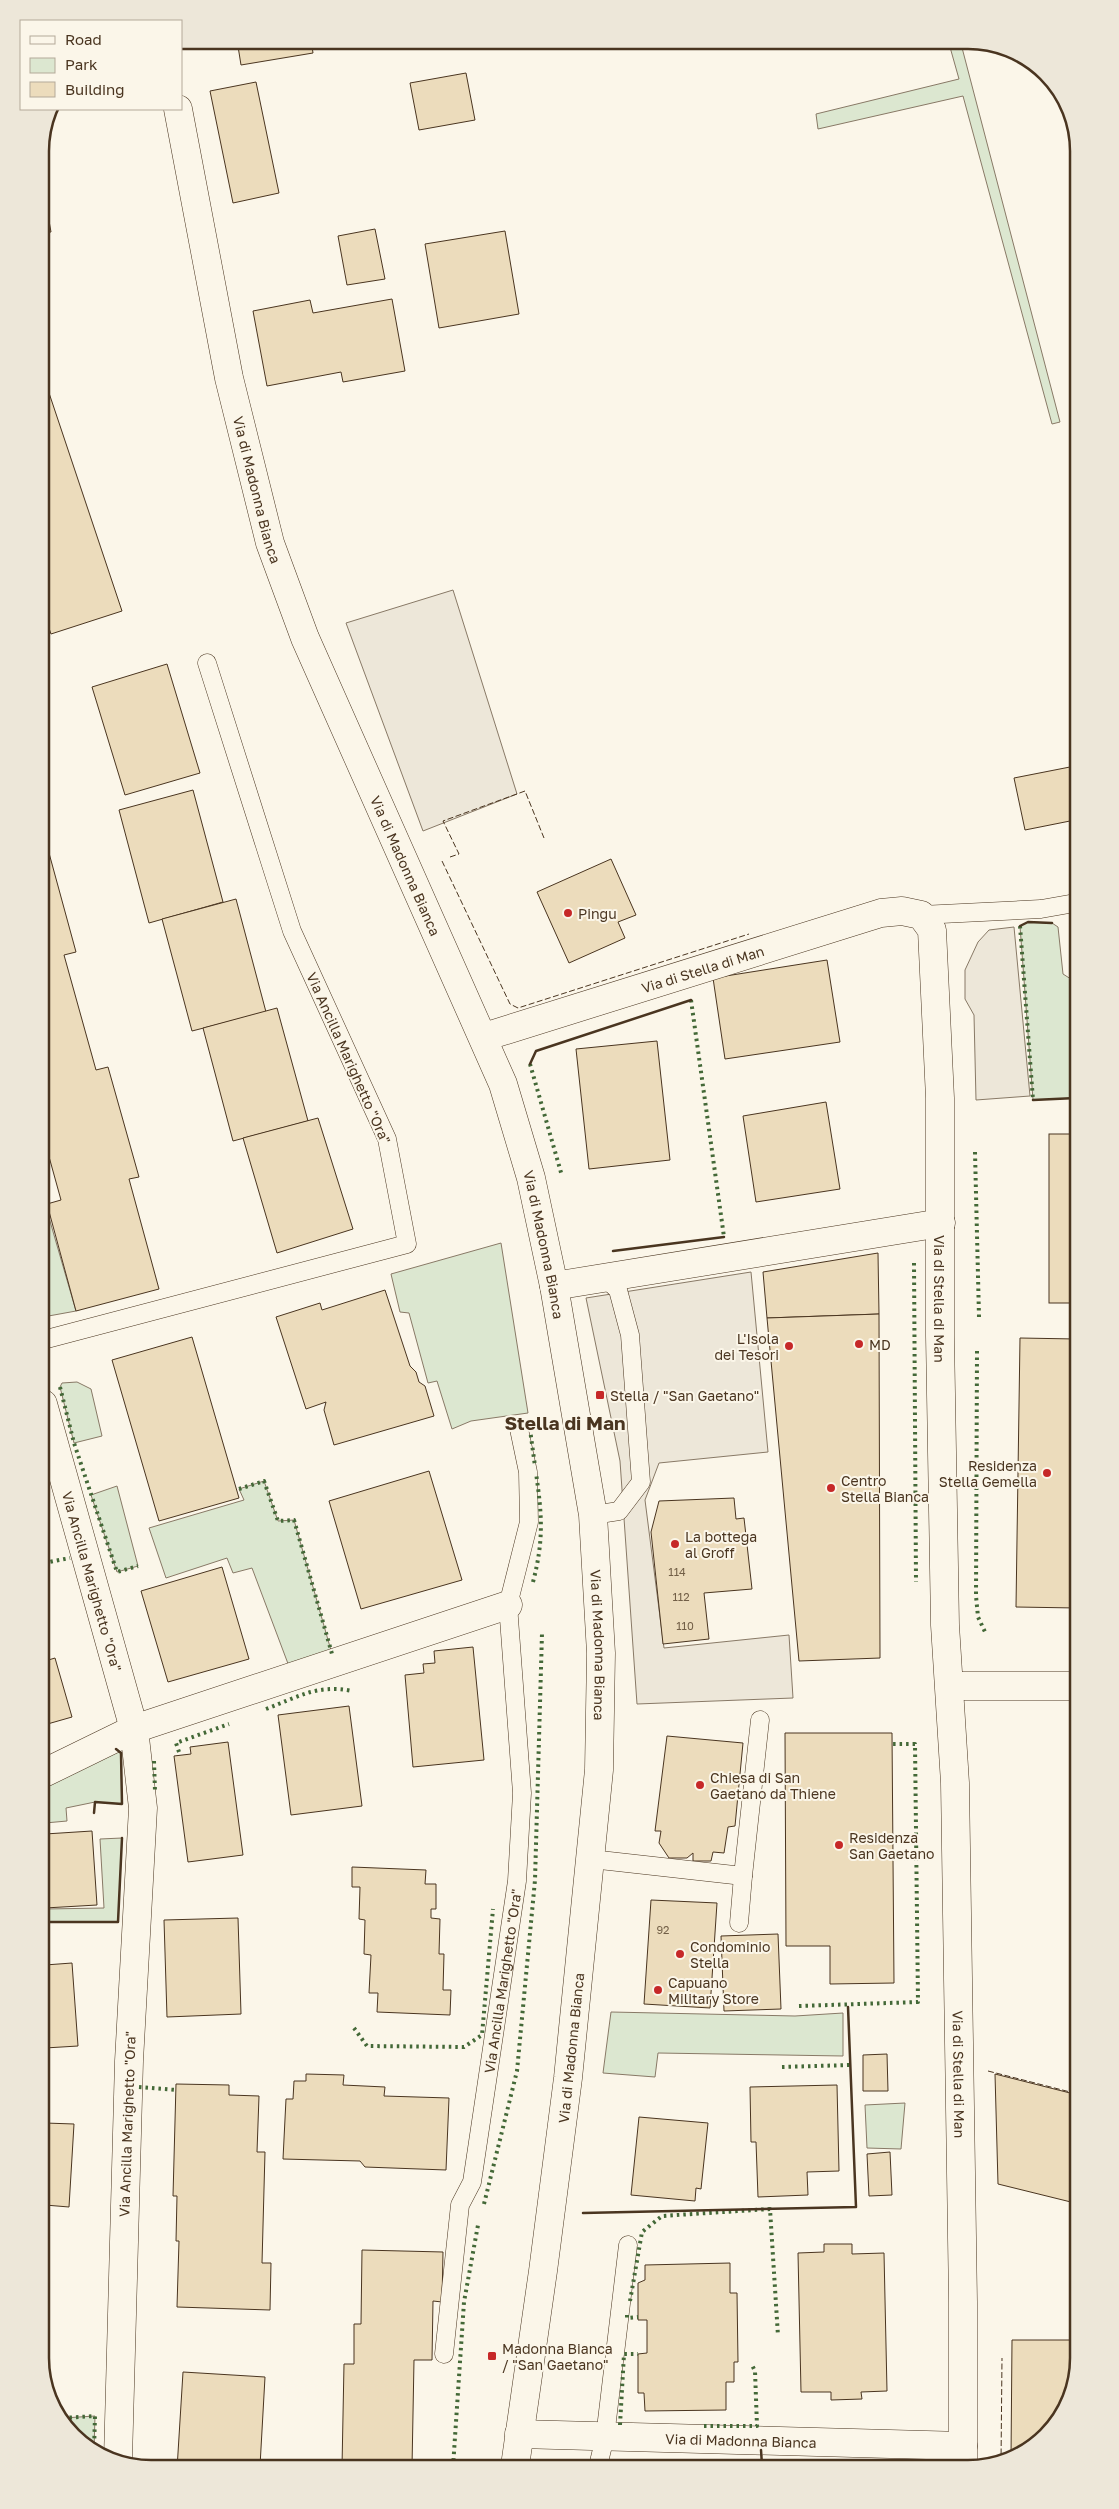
<svg xmlns="http://www.w3.org/2000/svg" width="1119" height="2509" font-family="'Golos Text',sans-serif">
<style>
.green{fill:#dce7d0;stroke:#887966}
.parking{fill:#ede7d9;stroke:#887966}
.building{fill:#ecdcbc;stroke:#4a3520}
.lines{fill:none;stroke-linecap:round;stroke-linejoin:round}
.lane-casing{stroke:#4a3520;stroke-width:19}
.street-casing{stroke:#4a3520;stroke-width:29}
.secondary-casing{stroke:#4a3520;stroke-width:29}
.lane{stroke:#fbf6e9;stroke-width:18}
.street{stroke:#fbf6e9;stroke-width:28}
.secondary{stroke:#fbf6e9;stroke-width:28}
.hedge{stroke:#436837;stroke-width:4;stroke-dasharray:2.5 4;stroke-linecap:butt}
.fence{stroke:#4a3520;stroke-width:1;stroke-dasharray:6 2.5;stroke-linecap:butt}
.wall{stroke:#4a3520;stroke-width:2.5}
.poi-dot{fill:#c62828;stroke:#fbf6e9;stroke-width:2}
.labels{text-anchor:middle;dominant-baseline:central;stroke-width:4;stroke-linejoin:round;paint-order:stroke}
.number-label{font-size:11px;fill:#725f47}
.street-label{font-size:14px;fill:#4a3520;stroke:#fbf6e9}
.poi-label{font-size:14px;fill:#4a3520;stroke:#fbf6e9;text-anchor:start}
.district-label{font-size:19px;font-weight:bold;fill:#4a3520;stroke:#fbf6e9}
.rim{fill:none;stroke:#4a3520;stroke-width:2.5}
</style>
<rect width="100%" height="100%" fill="#fbf6e9"/>
<g class="green">
<path d="M948,40h12l100,382 -8,2 -89,-328 -145,33 -2,-15 143,-35z"/>
<path d="M1028,922l24,1 6,4 5,47 11,7 2,117 -43,2 -13,-174z"/>
<path d="M43,1197l33,114 -33,6z"/>
<path d="M501,1243l27,170 -57,8 -19,8 -15,-48 -9,2 -19,-70 -9,-1 -9,-38z"/>
<path d="M77,1382l14,7 11,47 -28,7 -14,-56 2,-4z"/>
<path d="M264,1481l14,40 16,-1 38,134 -42,15 -38,-101 -19,5 -6,-15 -61,20 -17,-50 95,-28 -5,-11z"/>
<path d="M117,1486l21,80 -21,6 -26,-77z"/>
<path d="M118,1750l3,3 1,51 -27,-2 -29,6 1,13 -22,2 -1,-41z"/>
<path d="M122,1838l-4,84h-73v-13l59,-1 -4,-69z"/>
<path d="M611,2012l184,4 48,-3v43l-185,-3 -3,24 -52,-4z"/>
<path d="M905,2103l-4,46 -34,-1 -2,-43z"/>
<path d="M95,2416l-1,34 -10,-4 -21,-28z"/>
</g>
<g class="parking">
<path d="M453,590l64,204 -94,37 -77,-208z"/>
<path d="M1014,927l16,169 -54,4 -2,-85 -9,-16v-29l13,-28 11,-12z"/>
<path d="M751,1272l17,180 -109,11 -14,37 19,148 125,-13 4,63 -156,6 -17,-243 -34,-163z"/>
</g>
<g class="building">
<path d="M237,40h74l2,13 -72,12z"/>
<path d="M466,73l9,47 -56,10 -9,-47z"/>
<path d="M256,82l23,111 -46,10 -23,-112z"/>
<path d="M40,170l11,62 -11,1z"/>
<path d="M375,229l10,50 -38,6 -9,-49z"/>
<path d="M505,231l14,83 -80,14 -14,-84z"/>
<path d="M392,299l13,72 -62,11 -2,-10 -74,14 -14,-75 57,-11 3,13z"/>
<path d="M41,369l81,242 -71,23 -10,-29z"/>
<path d="M167,664l33,109 -75,22 -33,-108z"/>
<path d="M1075,766v54l-50,10 -11,-52z"/>
<path d="M193,790l30,112 -74,21 -30,-113z"/>
<path d="M46,842l30,110 -12,3 32,115 12,-3 31,110 -10,2 30,110 -83,22 -29,-107 14,-4 -18,-65 -1,-292z"/>
<path d="M611,859l25,56 -18,7 7,16 -56,25 -32,-71z"/>
<path d="M236,899l30,113 -74,19 -30,-112z"/>
<path d="M827,960l13,82 -115,17 -12,-81z"/>
<path d="M277,1008l31,113 -75,20 -30,-113z"/>
<path d="M657,1041l13,119 -81,9 -13,-120z"/>
<path d="M826,1102l14,87 -84,13 -13,-86z"/>
<path d="M318,1118l35,111 -76,24 -34,-115z"/>
<rect x="1049" y="1134" width="27" height="169"/>
<path d="M878,1253l1,61 -112,4 -4,-46z"/>
<path d="M385,1290l25,76 6,6 3,10 6,4 9,30 -100,29 -10,-35 2,-8 -20,7 -30,-92 44,-14 2,7z"/>
<path d="M879,1314l1,344 -81,3 -32,-343z"/>
<path d="M192,1337l47,161 -80,23 -47,-161z"/>
<path d="M1020,1338l56,1 1,269 -61,-1z"/>
<path d="M429,1471l33,109 -101,29 -32,-108z"/>
<path d="M734,1498l2,21 8,-1 8,71 -48,4 5,46 -46,5 -12,-112 8,-31z"/>
<path d="M222,1567l27,92 -81,23 -27,-91z"/>
<path d="M473,1647l11,113 -71,7 -8,-92 19,-2 -1,-9 12,-1 -1,-12z"/>
<path d="M44,1658l1,3 10,-3 17,59 -28,8z"/>
<path d="M349,1706l13,100 -71,9 -13,-100z"/>
<path d="M785,1733h107l2,250 -64,1v-38h-44z"/>
<path d="M667,1736l76,7 -8,83 -7,1 -4,26 -11,-1 -2,9h-18v-8l-6,5h-18l-10,-15 2,-12h-6z"/>
<path d="M228,1742l15,113 -55,7 -14,-106 17,-2 -1,-7z"/>
<path d="M92,1831l5,74 -52,3v-74z"/>
<path d="M352,1867l74,3 -1,14h11v25h-5v9l9,1 -1,35h5l-1,36h8l-1,25 -73,-3 1,-19h-9l2,-38 -7,-1 1,-34 -6,-1 1,-32h-8z"/>
<path d="M651,1900l66,3 -7,105 -66,-4z"/>
<path d="M238,1918l3,96 -74,3 -3,-97z"/>
<path d="M778,1934l3,75 -57,2 -3,-75z"/>
<path d="M72,1963l6,83 -33,2v-83z"/>
<path d="M887,2054l1,37h-25v-36z"/>
<path d="M306,2074l38,1 -1,10 42,2 -1,9 65,2 -3,72 -81,-3 -5,-6 -77,-2 3,-60h7l1,-18h12z"/>
<path d="M995,2074l83,21 1,109 -81,-20z"/>
<path d="M176,2084l53,1v10l30,1 -2,56h8l-3,111h9l-1,47 -93,-3 2,-66h-3l1,-45h-4z"/>
<path d="M837,2085l2,86 -32,1 1,23 -50,2 -2,-55h-5l-1,-55z"/>
<path d="M639,2117l69,6 -7,66 -5,-1 -1,13 -64,-6z"/>
<path d="M45,2123l29,1 -5,83 -24,-2z"/>
<path d="M890,2152l2,43 -23,1 -2,-42z"/>
<path d="M824,2244h28v10l32,-1 3,138 -26,1 1,7 -31,1v-8h-30l-3,-139 26,-1z"/>
<path d="M362,2250l81,2 -1,50 -9,-1 -1,59h-18l-2,107h-70l2,-103h10v-40h7z"/>
<path d="M730,2263v30h7l1,69h-4v20h-8v28l-81,1 -1,-18h-6v-39l9,-1v-33h-9v-37l7,-3v-15z"/>
<path d="M1012,2340h67v18l-19,62 -49,38z"/>
<path d="M183,2372l82,5 -5,89 9,2 -92,1z"/>
</g>
<g class="lines">
<g class="lane-casing">
<g id="lane">
<path d="M921,915l120,-6 34,-6"/>
<path d="M43,1340l364,-96 -20,-105 -95,-208 -85,-268"/>
<path d="M593,1515l26,-4 22,-29 -11,-147 -12,-45 -14,-13"/>
<path d="M591,1859l152,17 17,-156"/>
<path d="M739,1923l4,-47"/>
<path id="s1" d="M444,2354l16,-149 12,-23 45,-301 5,-88 -14,-188 21,-83 -1,-50 -9,-43"/>
<path d="M598,2466l7,-29 23,-192"/>
</g>
</g>
<g class="street-casing">
<g id="street">
<path id="s2" d="M484,1037l397,-124 21,-2 19,4 11,15 8,168v238l5,289 10,158 8,519v161"/>
<path d="M554,1286l387,-63"/>
<path id="s3" d="M43,1404l91,325 9,79 -14,253 -11,398"/>
<path d="M950,1686h127"/>
<path d="M44,1773l90,-44 374,-124"/>
<path id="s4" d="M519,2434l444,12"/>
</g>
</g>
<g class="secondary-casing">
<g id="secondary">
<path id="s5" d="M178,109l51,269 41,165 35,95 198,446 28,94 23,108 39,229 8,138 -2,117 -31,308 -25,193 -28,195"/>
</g>
</g>
<use href="#lane" class="lane"/>
<use href="#street" class="street"/>
<use href="#secondary" class="secondary"/>
<g class="hedge">
<path d="M1020,926l13,174"/>
<path d="M691,1000l33,237"/>
<path d="M530,1064l32,112"/>
<path d="M975,1152l4,165"/>
<path d="M914,1263l2,319"/>
<path d="M977,1351l-1,245 2,21 8,17"/>
<path d="M60,1387l14,56 43,129 21,-6"/>
<path d="M529,1422l6,44"/>
<path d="M239,1489l25,-8 14,40 16,-1 38,134"/>
<path d="M44,1563l26,-5"/>
<path d="M533,1582c11,-42 9,-67 3,-109"/>
<path d="M266,1709c32,-12 51,-25 86,-18"/>
<path d="M179,1752l-3,-9 53,-19"/>
<path d="M154,1761l1,30"/>
<path d="M799,2006l119,-4 -3,-258h-23"/>
<path d="M354,2028l13,18 97,1 18,-12 11,-126"/>
<path d="M782,2067l68,-2"/>
<path d="M139,2087l37,3"/>
<path d="M484,2204l33,-133 18,-191 7,-247"/>
<path d="M630,2301l12,-69 20,-16 108,-7 8,127"/>
<path d="M627,2315v3l11,-1"/>
<path d="M63,2418l32,-2 -1,34"/>
<path d="M620,2425l4,-71h14"/>
<path d="M704,2426h53l-2,-55 -3,-6"/>
<path d="M453,2467l11,-165 14,-77"/>
</g>
<g class="fence">
<path d="M450,857l9,-3 -16,-33 82,-30 19,47"/>
<path d="M442,861l68,143 8,4 231,-74"/>
<path d="M988,2071l90,23"/>
<path d="M1001,2463l1,-105"/>
</g>
<g class="wall">
<path d="M1020,926l8,-4 24,1"/>
<path d="M530,1064l6,-13 155,-51"/>
<path d="M1033,1100l43,-2"/>
<path d="M613,1251l111,-14"/>
<path d="M94,1813l1,-11 27,2 -1,-51 -5,-4"/>
<path d="M45,1922h73l4,-84"/>
<path d="M583,2213l273,-6 -8,-200"/>
<path d="M761,2450l1,15"/>
</g>
</g>
<g class="poi-dot">
<circle cx="568" cy="913" r="5"/>
<circle cx="859" cy="1344" r="5"/>
<circle cx="789" cy="1346" r="5"/>
<rect x="595" y="1390" width="10" height="10" rx="2.5"/>
<circle cx="1047" cy="1473" r="5"/>
<circle cx="831" cy="1488" r="5"/>
<circle cx="675" cy="1544" r="5"/>
<circle cx="700" cy="1785" r="5"/>
<circle cx="839" cy="1845" r="5"/>
<circle cx="680" cy="1954" r="5"/>
<circle cx="658" cy="1990" r="5"/>
<rect x="487" y="2351" width="10" height="10" rx="2.5"/>
</g>
<g class="labels">
<g class="number-label">
<text x="677" y="1571">114</text>
<text x="681" y="1596">112</text>
<text x="685" y="1625">110</text>
<text x="663" y="1929">92</text>
</g>
<g class="street-label">
<text stroke="none"><textPath href="#s5" startOffset="389">Via di Madonna Bianca</textPath></text>
<text stroke="none"><textPath href="#s5" startOffset="794">Via di Madonna Bianca</textPath></text>
<text stroke="none"><textPath href="#s2" startOffset="229">Via di Stella di Man</textPath></text>
<text transform="translate(349 1058) rotate(66)">Via Ancilla Marighetto "Ora"</text>
<text stroke="none"><textPath href="#s5" startOffset="1199">Via di Madonna Bianca</textPath></text>
<text stroke="none"><textPath href="#s2" startOffset="844">Via di Stella di Man</textPath></text>
<text stroke="none"><textPath href="#s3" startOffset="184">Via Ancilla Marighetto "Ora"</textPath></text>
<text stroke="none"><textPath href="#s5" startOffset="1604">Via di Madonna Bianca</textPath></text>
<text stroke="none"><textPath href="#s1" startOffset="379">Via Ancilla Marighetto "Ora"</textPath></text>
<text transform="translate(571 2048) rotate(-84)">Via di Madonna Bianca</text>
<text stroke="none"><textPath href="#s2" startOffset="1620">Via di Stella di Man</textPath></text>
<text transform="translate(127 2124) rotate(-88)">Via Ancilla Marighetto "Ora"</text>
<text stroke="none"><textPath href="#s4" startOffset="222">Via di Madonna Bianca</textPath></text>
</g>
<g class="poi-label">
<text x="578" y="913">Pingu</text>
<text x="779" y="1338" text-anchor="end">L'Isola<tspan x="779" dy="16">dei Tesori</tspan></text>
<text x="869" y="1344">MD</text>
<text x="610" y="1395">Stella / "San Gaetano"</text>
<text x="1037" y="1465" text-anchor="end">Residenza<tspan x="1037" dy="16">Stella Gemella</tspan></text>
<text x="841" y="1480">Centro<tspan x="841" dy="16">Stella Bianca</tspan></text>
<text x="685" y="1536">La bottega<tspan x="685" dy="16">al Groff</tspan></text>
<text x="710" y="1777">Chiesa di San<tspan x="710" dy="16">Gaetano da Thiene</tspan></text>
<text x="849" y="1837">Residenza<tspan x="849" dy="16">San Gaetano</tspan></text>
<text x="690" y="1946">Condominio<tspan x="690" dy="16">Stella</tspan></text>
<text x="668" y="1982">Capuano<tspan x="668" dy="16">Military Store</tspan></text>
<text x="502" y="2348">Madonna Bianca<tspan x="502" dy="16">/ "San Gaetano"</tspan></text>
</g>
<g class="district-label">
<text x="565" y="1422">Stella di Man</text>
</g>
</g>
<path d="M0 0H1119V2509H0ZM151 49H968A102 102 0 0 1 1070 151V2358A102 102 0 0 1 968 2460H151A102 102 0 0 1 49 2358V151A102 102 0 0 1 151 49Z" fill="#ede7d9" fill-rule="evenodd"/>
<path class="rim" d="M151 49H968A102 102 0 0 1 1070 151V2358A102 102 0 0 1 968 2460H151A102 102 0 0 1 49 2358V151A102 102 0 0 1 151 49Z"/>
<rect x="20" y="20" width="162" height="90" fill="#fbf6e9" stroke="#b4a999"/>
<rect x="30" y="36" width="25" height="8" fill="#fbf6e9" stroke="#b4a999"/>
<text x="65" y="45" font-size="15" fill="#4a3520">Road</text>
<rect x="30" y="58" width="25" height="15" fill="#dce7d0" stroke="#b4a999"/>
<text x="65" y="70" font-size="15" fill="#4a3520">Park</text>
<rect x="30" y="82" width="25" height="15" fill="#ecdcbc" stroke="#b4a999"/>
<text x="65" y="95" font-size="15" fill="#4a3520">Building</text>
</svg>
